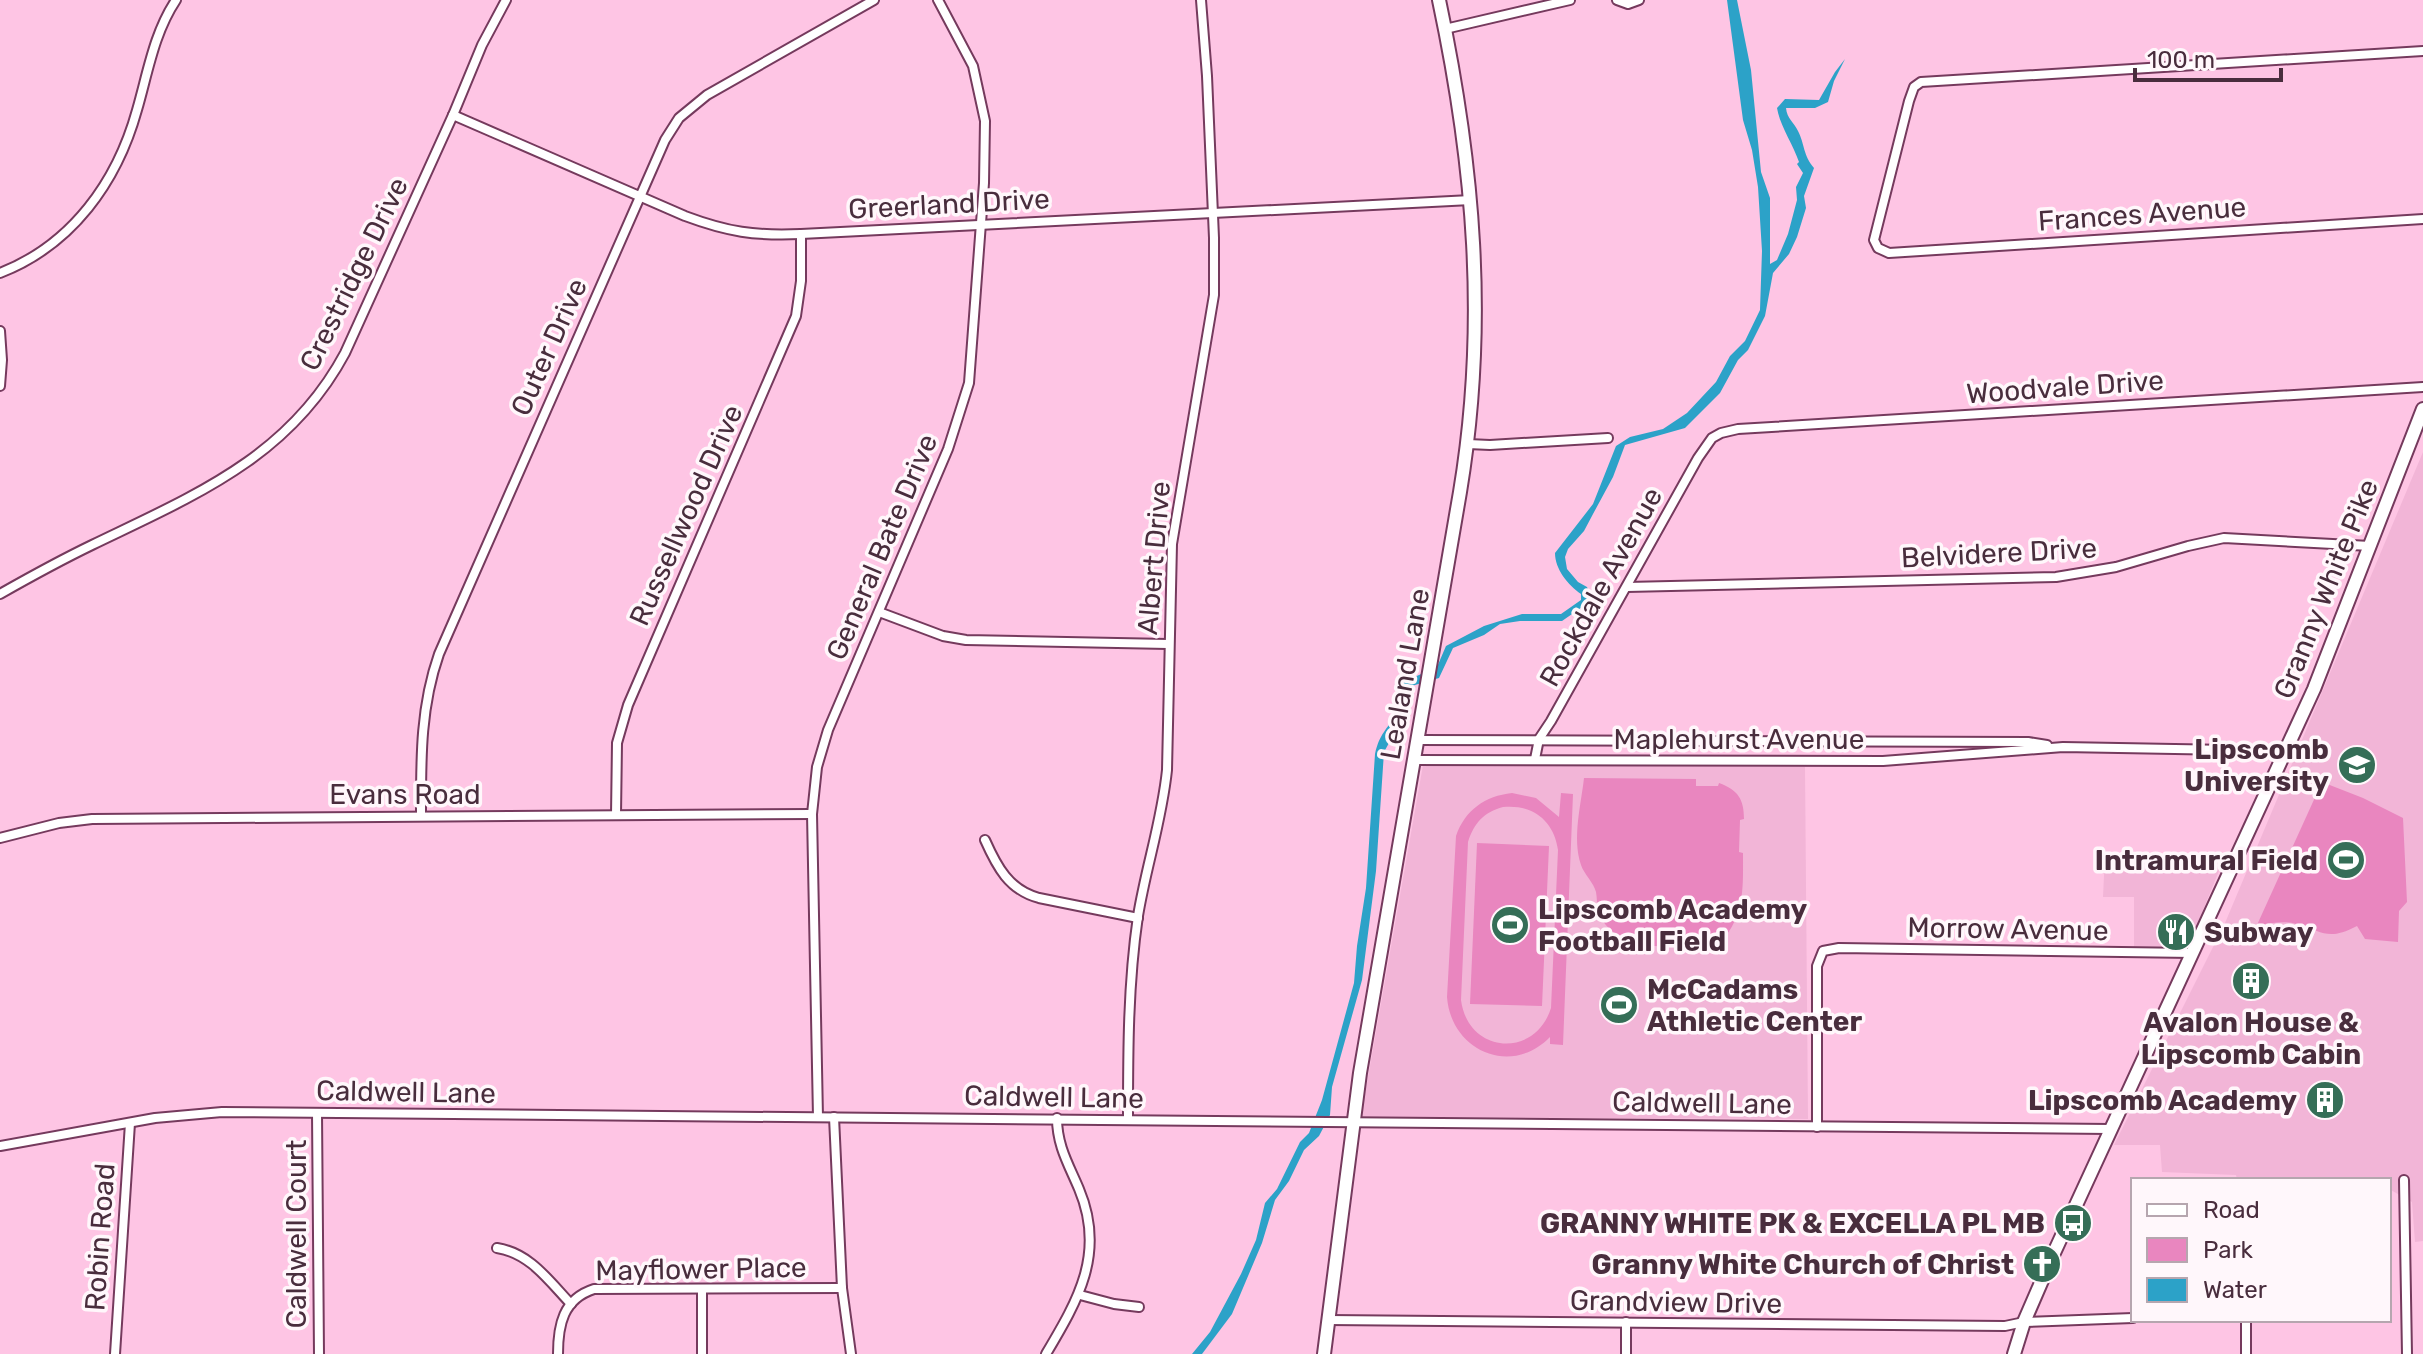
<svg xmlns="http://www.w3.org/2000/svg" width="2423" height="1354" font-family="Rubik,sans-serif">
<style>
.built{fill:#f2b5d7}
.green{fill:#e986bf;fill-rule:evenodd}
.water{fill:#2ca2c8}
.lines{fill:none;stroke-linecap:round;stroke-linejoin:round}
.street-casing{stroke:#753a5d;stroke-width:12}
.secondary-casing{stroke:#753a5d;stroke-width:16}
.street{stroke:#fff;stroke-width:8}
.secondary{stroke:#fff;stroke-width:12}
.labels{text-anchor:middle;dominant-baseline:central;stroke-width:7;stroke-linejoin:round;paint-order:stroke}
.street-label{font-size:28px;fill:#492d3d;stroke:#fff7fb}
.poi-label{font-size:28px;font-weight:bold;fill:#492d3d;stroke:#fff7fb;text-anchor:end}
</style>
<rect width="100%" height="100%" fill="#fec5e4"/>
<g class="built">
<path d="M2423,452v789l-8,1 -3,-40 -23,-13v-9h-152l-1,-5 -74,-3 -2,-27h-46l111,-222z"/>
<path d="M1423,765l382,2 3,352 -447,-2z"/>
<path d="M2105,854l116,12 -33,81 -54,3v-53h-31z"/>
</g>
<g class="green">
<path d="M1584,778l112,1v7h22l1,-3c19,7 25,16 25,36l-4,1 -1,32 4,1c0,31 2,59 -18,84 -35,10 -99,20 -122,-16 -8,-11 -5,-18 -7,-29 -2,-9 -12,-18 -15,-27 -9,-27 0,-60 3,-87z"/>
<path d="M2322,782l41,16 40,20 4,84 -8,9 -1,31 -33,-3 -8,-13c-29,15 -33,6 -61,-2 -11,-4 -27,0 -39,1z"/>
<path d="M1512,793l24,5 23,19 2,-24 12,1 -10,251 -13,-1v-7c-39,40 -99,14 -103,-40l9,-161c9,-26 29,-40 56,-43zM1503,807c30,-3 51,14 55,43l-7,158c-16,51 -83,46 -90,-8l7,-158c6,-19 16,-30 35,-35z"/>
<path d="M1477,843l72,3 -7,160 -72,-2z"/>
</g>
<path class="water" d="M1727,0h10l14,70 10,102 9,26v66l7,-4 11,-26 9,-34 -1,-13 7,-14 -6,-9 2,-2c-6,-18 -19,-36 -22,-54l8,-9 34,1 16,-28 10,-13 -11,22 -6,21 -13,6h-29c1,11 8,14 12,23 7,14 5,24 16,37l-10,28 2,12 -9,29 -8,17 -16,19 -8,43 -17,34 -10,10 -18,33 -35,35 -60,17 -12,32 -20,37 -9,17 -16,18 -3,8 2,12 11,13 9,5 3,7 -2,9 -26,18h-42l-20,3 -16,11 -31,13 -14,30 -31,9 -4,7 1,20 -21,38 -8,119 -14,109 -30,107 -2,28 -11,21 -15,14 -15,31 -14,19 -13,43 -30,71 -30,40h-10l18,-22 31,-58 15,-34 9,-37 12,-14 23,-47 9,-9 13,-33 32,-117 3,-37 9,-58 9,-134c5,-22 12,-23 20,-40 5,-9 0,-19 6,-31l36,-16 9,-21 38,-20 38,-12h39l20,-14v-6c-13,-9 -26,-25 -26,-41l38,-49 23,-58 14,-9 33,-8 24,-16 29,-31 14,-26 15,-15 15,-31 2,-59 -4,-64 -6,-37 -9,-30z"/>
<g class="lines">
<g class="street-casing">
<g id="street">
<path d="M1617,0l11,4 11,-4"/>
<path d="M1445,29l125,-29"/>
<path d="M2423,51l-502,31 -7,5 -5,14 -35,139 4,8 11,5 534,-34"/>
<path d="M453,115l232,101c43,16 69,20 116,18l670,-34"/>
<path d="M0,273c72,-28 117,-91 137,-163 11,-38 17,-77 39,-110"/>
<path d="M0,331l2,29 -2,26"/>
<path d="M1468,444l22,1 118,-7"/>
<path d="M1627,587l429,-10 60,-10 72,-21 36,-8 146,8"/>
<path d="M0,594c30,-17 61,-34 92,-49 101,-49 197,-87 253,-192l108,-238 29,-70 24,-45"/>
<path d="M879,612l64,24 23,4 202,4"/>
<path d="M1418,740l610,2 19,3"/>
<path d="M1535,759l4,-20 12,-18 147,-263 14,-20 9,-5 17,-4 685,-42"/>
<path d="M1414,760l469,1 180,-14 223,4"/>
<path d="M616,815l1,-72 11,-38 168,-389 5,-35v-47"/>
<path d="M421,816c0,-55 -1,-108 18,-162l226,-514 14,-22 28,-23 167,-95"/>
<path d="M0,838l59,-15 33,-4 720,-5"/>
<path d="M985,840c12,27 24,50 54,58l99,20"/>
<path d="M317,1113l2,241"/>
<path d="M818,1117l-6,-303 5,-47 11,-37 120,-281 21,-66 15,-200 1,-62 -12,-55 -35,-66"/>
<path d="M834,1117l8,171 9,66"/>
<path d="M1128,1120c0,-68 0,-136 10,-204 8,-49 24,-96 29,-146l5,-226 42,-249v-57l-7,-162 -6,-76"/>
<path d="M1817,1127v-161l6,-15 16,-3 354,5"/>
<path d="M0,1146l155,-28 67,-6 1888,17"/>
<path d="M2404,1180l3,174"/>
<path d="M497,1248c33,5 52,33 74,56"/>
<path d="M702,1290v64"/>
<path d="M1080,1295l34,9 25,3"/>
<path d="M1328,1320l677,6 19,-4 109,-4"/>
<path d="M2246,1320v34"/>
<path d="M115,1354l15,-231"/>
<path d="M558,1354c0,-29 5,-55 36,-65l248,-1"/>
<path d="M1046,1354c32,-54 60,-101 33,-165 -10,-24 -22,-43 -22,-71"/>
<path d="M1626,1354v-32"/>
</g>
</g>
<g class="secondary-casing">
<g id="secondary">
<path d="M1324,1354l36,-281 100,-581c28,-168 14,-327 -21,-492"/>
<path d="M2014,1354l10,-32 29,-67 261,-566 109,-280"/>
</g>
</g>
<use href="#street" class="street"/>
<use href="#secondary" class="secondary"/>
</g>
<defs>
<g id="university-disc" transform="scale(2)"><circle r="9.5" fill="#356e57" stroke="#fff7fb"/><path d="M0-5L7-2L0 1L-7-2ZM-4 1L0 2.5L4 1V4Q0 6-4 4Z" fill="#fff"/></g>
<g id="stadium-disc" transform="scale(2)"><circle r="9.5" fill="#356e57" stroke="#fff7fb"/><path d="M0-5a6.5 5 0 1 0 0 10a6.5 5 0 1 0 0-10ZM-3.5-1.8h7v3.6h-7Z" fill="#fff"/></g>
<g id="restaurant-disc" transform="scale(2)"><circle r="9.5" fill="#356e57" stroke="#fff7fb"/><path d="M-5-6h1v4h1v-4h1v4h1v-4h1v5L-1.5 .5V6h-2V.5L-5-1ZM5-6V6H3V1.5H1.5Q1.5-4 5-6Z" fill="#fff"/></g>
<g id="building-disc" transform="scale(2)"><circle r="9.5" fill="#356e57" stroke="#fff7fb"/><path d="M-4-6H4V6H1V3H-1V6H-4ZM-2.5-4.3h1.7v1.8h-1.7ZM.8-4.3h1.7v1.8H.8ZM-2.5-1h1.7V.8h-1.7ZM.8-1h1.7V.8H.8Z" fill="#fff"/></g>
<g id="bus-disc" transform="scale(2)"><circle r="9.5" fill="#356e57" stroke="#fff7fb"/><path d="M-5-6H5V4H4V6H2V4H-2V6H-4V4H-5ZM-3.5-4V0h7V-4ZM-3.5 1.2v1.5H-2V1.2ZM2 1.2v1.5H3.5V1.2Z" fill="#fff"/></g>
<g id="church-disc" transform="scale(2)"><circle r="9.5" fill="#356e57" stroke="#fff7fb"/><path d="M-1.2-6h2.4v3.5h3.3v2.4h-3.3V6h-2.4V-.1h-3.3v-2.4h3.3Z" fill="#fff"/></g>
</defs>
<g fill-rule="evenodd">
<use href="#university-disc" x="2357" y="765"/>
<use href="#stadium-disc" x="2346" y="860"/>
<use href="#stadium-disc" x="1510" y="925"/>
<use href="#restaurant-disc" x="2176" y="932"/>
<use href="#building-disc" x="2251" y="981"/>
<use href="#stadium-disc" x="1619" y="1005"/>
<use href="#building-disc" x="2325" y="1100"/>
<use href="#bus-disc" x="2073" y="1223"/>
<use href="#church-disc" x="2042" y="1264"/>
</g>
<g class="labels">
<g class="street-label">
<text transform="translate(949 204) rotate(-3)">Greerland Drive</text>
<text transform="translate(2142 214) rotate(-4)">Frances Avenue</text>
<text transform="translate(354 274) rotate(-64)">Crestridge Drive</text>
<text transform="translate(549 347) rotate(-66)">Outer Drive</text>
<text transform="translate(2065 387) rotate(-4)">Woodvale Drive</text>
<text transform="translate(686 515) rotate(-66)">Russellwood Drive</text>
<text transform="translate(882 547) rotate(-67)">General Bate Drive</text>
<text transform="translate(1999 553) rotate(-3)">Belvidere Drive</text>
<text transform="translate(1154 558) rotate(-85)">Albert Drive</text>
<text transform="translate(1601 587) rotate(-61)">Rockdale Avenue</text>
<text transform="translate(2326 589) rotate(-68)">Granny White Pike</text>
<text transform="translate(1405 674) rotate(-80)">Lealand Lane</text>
<text x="1739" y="739">Maplehurst Avenue</text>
<text x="405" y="794">Evans Road</text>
<text transform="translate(2008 929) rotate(1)">Morrow Avenue</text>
<text transform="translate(406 1092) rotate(1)">Caldwell Lane</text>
<text transform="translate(1054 1097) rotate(1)">Caldwell Lane</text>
<text transform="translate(1702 1103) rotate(1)">Caldwell Lane</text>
<text transform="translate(296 1234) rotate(-90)">Caldwell Court</text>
<text transform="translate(100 1237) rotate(-86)">Robin Road</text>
<text transform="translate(701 1269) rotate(-1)">Mayflower Place</text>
<text transform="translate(1676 1302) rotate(1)">Grandview Drive</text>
</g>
<g class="poi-label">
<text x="2329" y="749">Lipscomb<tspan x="2329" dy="32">University</tspan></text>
<text x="2318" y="860">Intramural Field</text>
<text x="1538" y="909" text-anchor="start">Lipscomb Academy<tspan x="1538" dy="32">Football Field</tspan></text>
<text x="2204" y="932" text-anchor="start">Subway</text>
<text x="1647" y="989" text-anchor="start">McCadams<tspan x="1647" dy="32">Athletic Center</tspan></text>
<text x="2251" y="1022" text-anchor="middle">Avalon House &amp;<tspan x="2251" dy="32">Lipscomb Cabin</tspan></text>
<text x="2297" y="1100">Lipscomb Academy</text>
<text x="2045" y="1223">GRANNY WHITE PK &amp; EXCELLA PL MB</text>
<text x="2014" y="1264">Granny White Church of Christ</text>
</g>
</g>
<rect x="2131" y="1178" width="260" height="144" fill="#fff7fb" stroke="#b6a6af" stroke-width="2"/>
<rect x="2147" y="1204" width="40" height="12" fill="#ffffff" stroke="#b6a6af" stroke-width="2"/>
<text x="2203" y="1218" font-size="24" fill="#492d3d">Road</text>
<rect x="2147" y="1238" width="40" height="24" fill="#e986bf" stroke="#b6a6af" stroke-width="2"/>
<text x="2203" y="1258" font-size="24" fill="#492d3d">Park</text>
<rect x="2147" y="1278" width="40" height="24" fill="#2ca2c8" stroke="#b6a6af" stroke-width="2"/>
<text x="2203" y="1298" font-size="24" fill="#492d3d">Water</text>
<path d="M2135 68v12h146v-12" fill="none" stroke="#492d3d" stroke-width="4"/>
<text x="2147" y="68" font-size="24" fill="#492d3d" stroke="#fff7fb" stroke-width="6" paint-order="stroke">100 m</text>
</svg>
